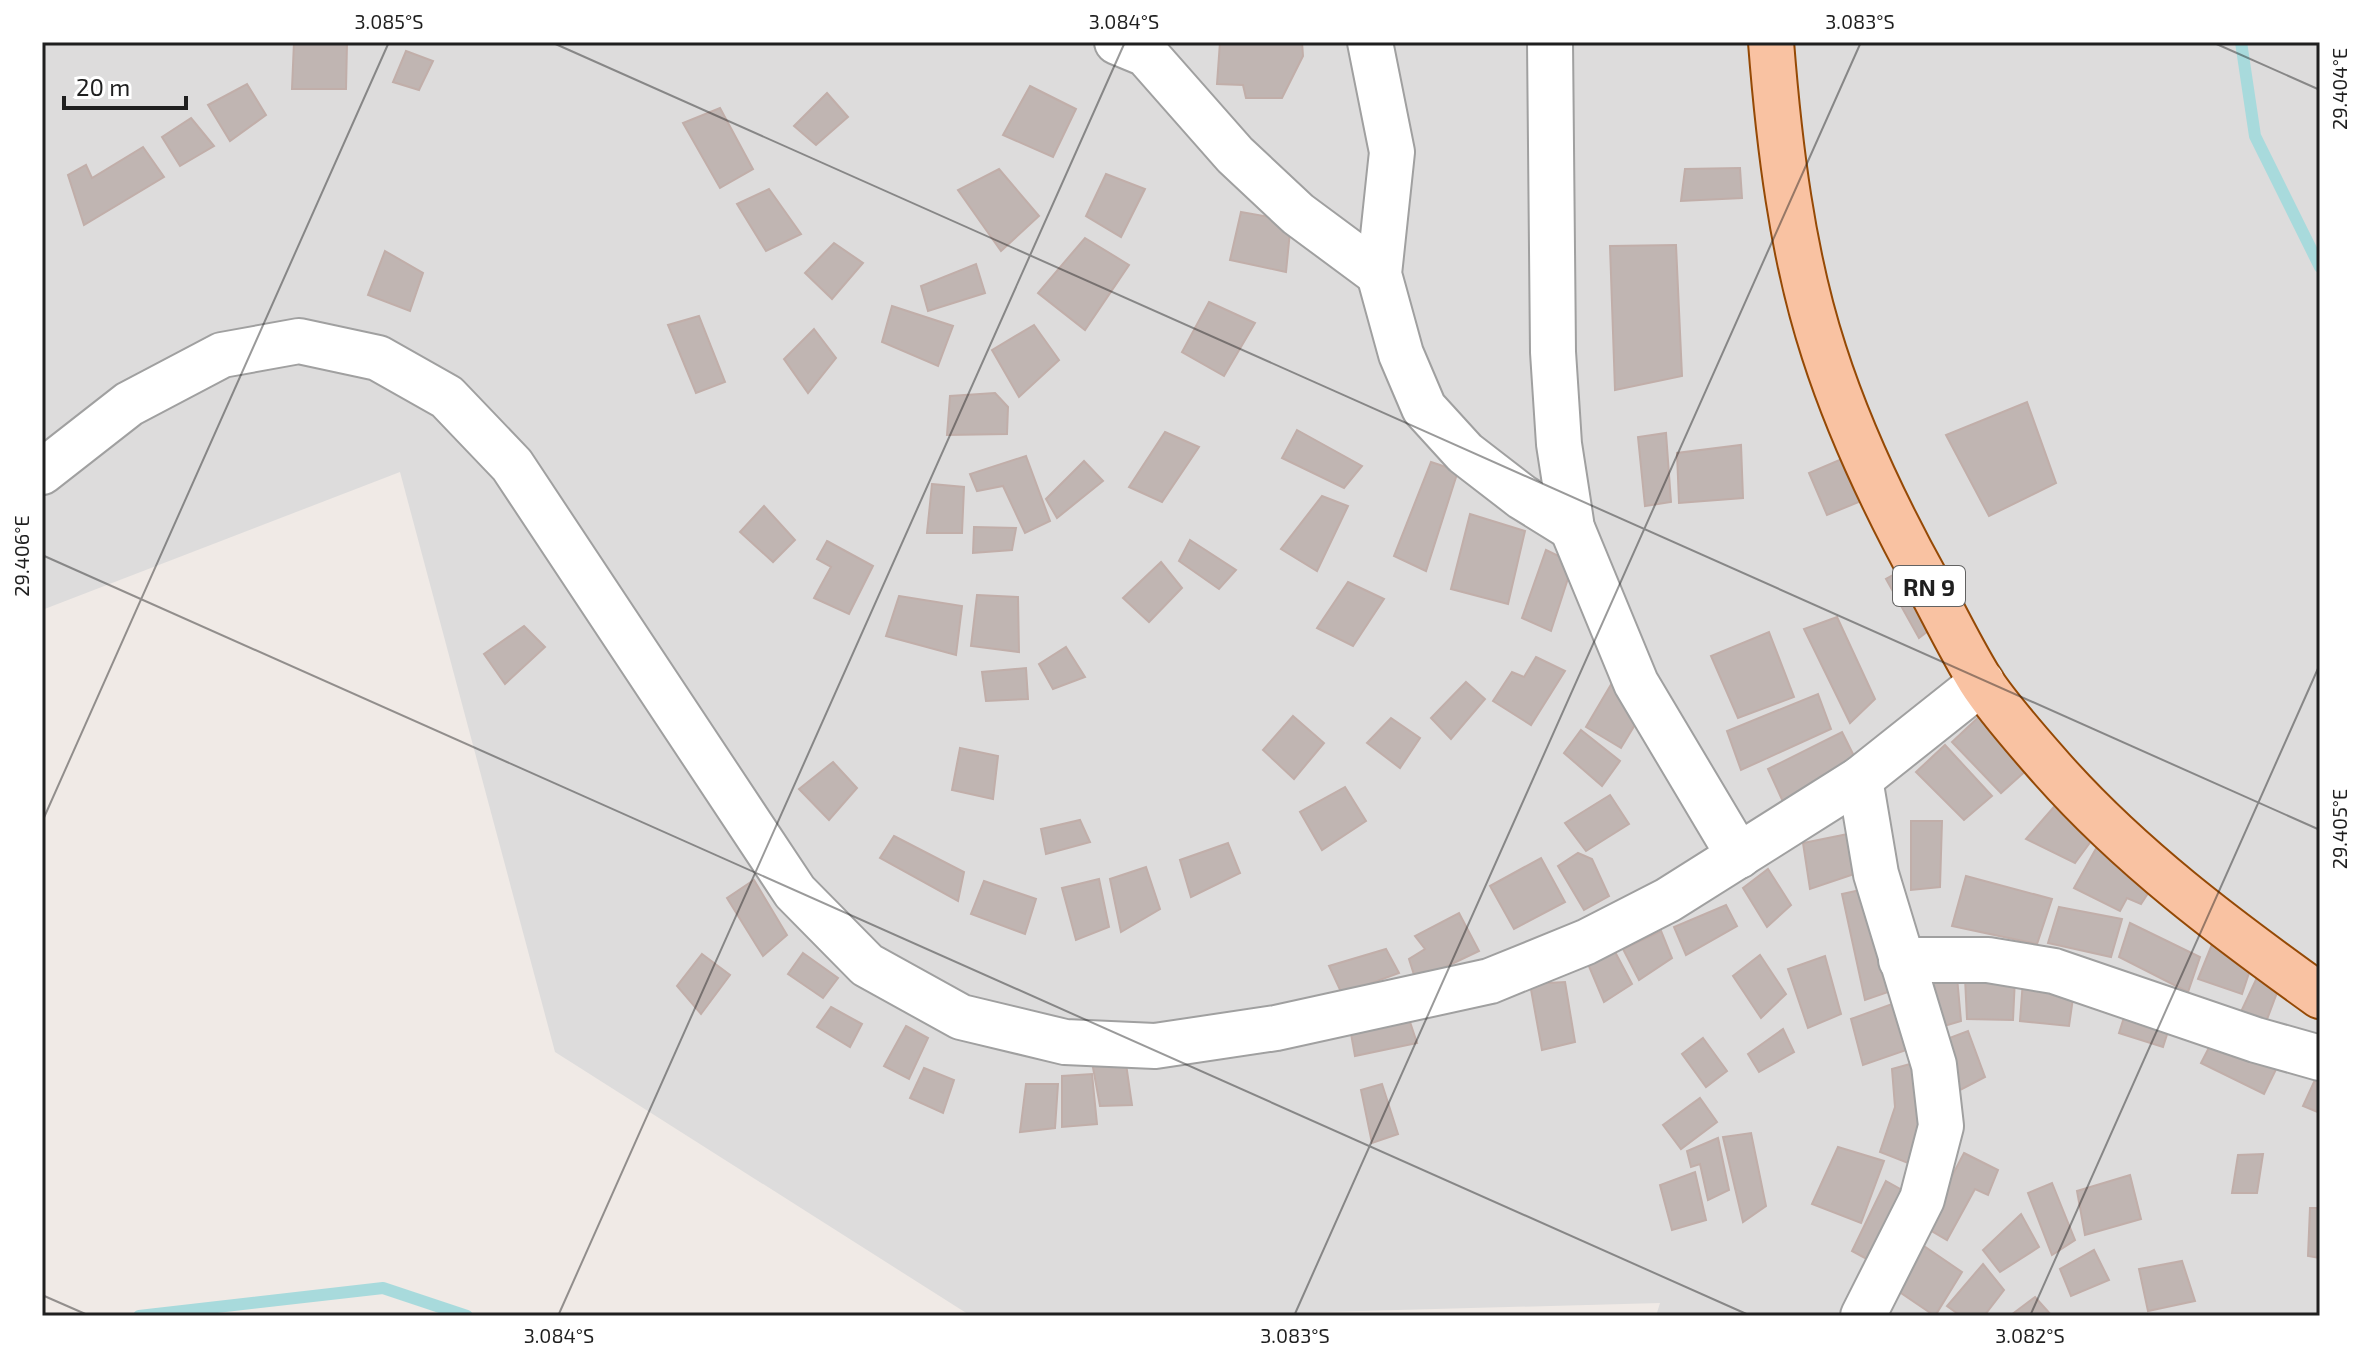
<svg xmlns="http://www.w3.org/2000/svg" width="2362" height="1358" font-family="'Exo 2',sans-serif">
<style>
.residential{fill:#dddcdc}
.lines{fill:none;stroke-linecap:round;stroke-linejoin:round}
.stream{stroke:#a8dadc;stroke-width:12}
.building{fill:#c0b5b2;stroke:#c1aea9;stroke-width:2}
.minor-casing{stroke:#a0a0a0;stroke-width:48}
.major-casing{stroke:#954905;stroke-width:48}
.minor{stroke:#fff;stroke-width:44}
.major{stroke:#f9c2a2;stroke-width:44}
.ticks{fill:none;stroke:#1f1f1f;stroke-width:2;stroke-opacity:0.45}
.labels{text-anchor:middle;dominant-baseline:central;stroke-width:6;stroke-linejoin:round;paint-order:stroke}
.shield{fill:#fff;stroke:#626262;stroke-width:2}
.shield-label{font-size:24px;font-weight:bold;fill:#1f1f1f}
.neatline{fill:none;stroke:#1f1f1f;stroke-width:3}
.ticks-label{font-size:20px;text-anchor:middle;fill:#1f1f1f}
</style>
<rect width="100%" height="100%" fill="#f0eae6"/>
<path class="residential" d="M42,42h2278v1274h-664l4,-13 -487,13h-202l-416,-264 -155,-580 -358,138z"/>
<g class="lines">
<g class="stream">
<path d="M2241,42l14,94 65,131"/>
<path d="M139,1316l244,-28 84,28"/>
</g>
</g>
<g class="building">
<path d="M294,42l53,1 -1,46h-54z"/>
<path d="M1220,42h82l1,14 -21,42h-36l-3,-13 -26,-1z"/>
<path d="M406,51l27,10 -14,29 -26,-8z"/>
<path d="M247,84l19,31 -36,26 -22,-36z"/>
<path d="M1030,86l46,23 -23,48 -50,-22z"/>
<path d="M827,93l21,24 -32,28 -22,-19z"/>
<path d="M720,108l33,61 -33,19 -37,-65z"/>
<path d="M191,118l23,28 -34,20 -18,-29z"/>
<path d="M143,147l21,30 -80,48 -16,-50 18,-10 6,13z"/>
<path d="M1740,168l2,30 -61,3 4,-32z"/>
<path d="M999,169l40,47 -38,35 -43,-61z"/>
<path d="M1106,174l39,15 -24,48 -35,-21z"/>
<path d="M769,189l32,45 -35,17 -29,-47z"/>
<path d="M1241,212l50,9 -5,51 -56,-12z"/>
<path d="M1085,238l44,27 -44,65 -47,-37z"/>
<path d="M834,243l29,20 -31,36 -27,-26z"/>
<path d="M1676,245l6,131 -67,14 -5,-144z"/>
<path d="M385,251l38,22 -13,38 -42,-16z"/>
<path d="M976,264l9,29 -57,18 -7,-25z"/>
<path d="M1209,302l46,21 -31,53 -42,-24z"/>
<path d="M892,306l61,20 -15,40 -56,-24z"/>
<path d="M699,316l26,66 -29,11 -28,-68z"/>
<path d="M1034,325l25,35 -40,37 -27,-47z"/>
<path d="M814,329l22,29 -28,35 -24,-34z"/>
<path d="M995,393l13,14 -1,27 -60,1 3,-39z"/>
<path d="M2027,402l29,81 -67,33 -43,-81z"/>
<path d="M1297,430l65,36 -18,22 -62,-30z"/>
<path d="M1165,432l34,15 -37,55 -33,-15z"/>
<path d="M1666,433l5,69 -26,4 -7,-69z"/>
<path d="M1741,445l2,53 -64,5 -2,-50z"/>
<path d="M1851,455l15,44 -39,16 -18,-42z"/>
<path d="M1026,456l24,65 -25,12 -22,-47 -26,5 -7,-17z"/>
<path d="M1084,461l19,20 -46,37 -11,-19z"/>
<path d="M1431,462l27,9 -32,100 -32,-15z"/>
<path d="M932,484l32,3 -2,46h-35z"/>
<path d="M1322,496l26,10 -31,65 -36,-22z"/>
<path d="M764,506l31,34 -22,22 -33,-30z"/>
<path d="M1470,514l55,17 -17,73 -57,-15z"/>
<path d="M974,527l42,1 -4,22 -39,3z"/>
<path d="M1190,540l46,30 -17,19 -40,-28z"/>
<path d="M827,541l46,25 -24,48 -35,-16 17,-31 -14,-8z"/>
<path d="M1546,550l27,13 -22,68 -29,-13z"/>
<path d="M1161,562l21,26 -33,34 -26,-24z"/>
<path d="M1911,565l30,56 -22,17 -33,-59z"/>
<path d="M1348,582l36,17 -31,47 -36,-18z"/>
<path d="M977,595l41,2 1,55 -48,-6z"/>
<path d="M899,596l63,10 -6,49 -70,-19z"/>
<path d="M1837,617l38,82 -25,24 -46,-94z"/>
<path d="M524,626l21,21 -40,37 -21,-30z"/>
<path d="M1769,632l25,65 -56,21 -27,-62z"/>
<path d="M1066,647l19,30 -32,12 -14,-25z"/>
<path d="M1536,657l29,14 -34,54 -38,-24 19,-29 12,5z"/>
<path d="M1026,668l2,31 -42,2 -4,-29z"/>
<path d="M1616,676l26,37 -21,35 -35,-21z"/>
<path d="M1466,682l19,17 -34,40 -20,-21z"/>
<path d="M1818,694l13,35 -90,41 -14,-39z"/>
<path d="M1983,713l46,55 -28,25 -49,-51z"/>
<path d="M1293,716l31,27 -30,36 -31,-29z"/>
<path d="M1391,718l29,20 -20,30 -33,-25z"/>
<path d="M1581,730l39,31 -18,25 -38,-33z"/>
<path d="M1842,732l18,36 -75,38 -17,-37z"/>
<path d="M1945,745l47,51 -28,24 -48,-48z"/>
<path d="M960,748l38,8 -5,43 -41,-9z"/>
<path d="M833,762l24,26 -28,32 -30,-31z"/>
<path d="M1345,787l21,34 -44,29 -22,-38z"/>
<path d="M1610,795l19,29 -43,27 -21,-28z"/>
<path d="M2060,800l37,33 -22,30 -49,-24z"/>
<path d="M1080,820l10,22 -44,12 -5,-25z"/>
<path d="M1911,821h31l-2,66 -29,3z"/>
<path d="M1848,834l9,39 -47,16 -7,-46z"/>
<path d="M894,836l70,36 -6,29 -78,-43z"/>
<path d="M1228,843l12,30 -49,24 -11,-37z"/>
<path d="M2098,845l56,39 -13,20 -14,-6 -7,13 -46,-23z"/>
<path d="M1578,853l14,6 17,37 -25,14 -26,-44z"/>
<path d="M1541,858l24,44 -51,27 -24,-43z"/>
<path d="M1146,867l14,42 -39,23 -11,-53z"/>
<path d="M1768,869l23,36 -24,22 -24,-39z"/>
<path d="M1966,876l86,23 -15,45 -85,-18z"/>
<path d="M1099,879l10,48 -33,13 -14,-52z"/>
<path d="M754,880l33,55 -24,21 -36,-58z"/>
<path d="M984,881l52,18 -11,35 -54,-20z"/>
<path d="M1874,887l28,100 -37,13 -23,-106z"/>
<path d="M1726,905l11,21 -51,29 -12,-28z"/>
<path d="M2059,907l63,12 -11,38 -63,-14z"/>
<path d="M1459,913l20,38 -63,30 -7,-22 16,-10 -10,-13z"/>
<path d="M2130,923l70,34 -12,35 -69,-35z"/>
<path d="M1661,931l11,27 -33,22 -16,-31z"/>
<path d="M2213,942l39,22 -10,30 -44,-15z"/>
<path d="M1386,949l13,24 -57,21 -13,-28z"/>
<path d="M1614,950l18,34 -28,18 -16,-38z"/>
<path d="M803,953l35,25 -15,20 -35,-24z"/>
<path d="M702,954l28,21 -29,39 -24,-28z"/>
<path d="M1760,955l26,39 -25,24 -28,-42z"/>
<path d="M1825,956l16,58 -33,14 -20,-59z"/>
<path d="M2260,971l21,11 -15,40 -26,-8z"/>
<path d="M1957,977l4,44 -27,8 -7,-49z"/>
<path d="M1965,978h50l-2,42 -46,-1z"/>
<path d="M2023,980l51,11 -5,35 -49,-5z"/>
<path d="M1565,982l10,60 -33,8 -12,-66z"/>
<path d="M1903,1000l15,46 -55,19 -12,-46z"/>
<path d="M2128,1005l44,14 -9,28 -44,-14z"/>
<path d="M831,1007l31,17 -12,23 -33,-20z"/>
<path d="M1407,1013l10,30 -62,13 -5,-28z"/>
<path d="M906,1026l22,12 -19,41 -25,-13z"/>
<path d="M1783,1029l11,23 -35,20 -11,-18z"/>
<path d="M1968,1031l17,46 -25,13 -16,-50z"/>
<path d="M2216,1034l66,23 -18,37 -63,-31z"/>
<path d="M1703,1038l24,33 -21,16 -24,-33z"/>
<path d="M1125,1057l7,48 -32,1 -8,-44z"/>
<path d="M1924,1060l-3,108 -41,-16 15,-45 -3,-38z"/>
<path d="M924,1068l30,12 -11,33 -33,-15z"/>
<path d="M2320,1069v44l-17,-7z"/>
<path d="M1092,1074l5,50 -35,3v-51z"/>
<path d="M1026,1084h32l-3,44 -35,4z"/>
<path d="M1382,1084l16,50 -26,9 -11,-53z"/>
<path d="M1700,1098l17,24 -36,27 -18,-24z"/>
<path d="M1751,1133l15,73 -23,16 -20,-85z"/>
<path d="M1718,1138l11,52 -21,10 -8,-36 -9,3 -4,-16z"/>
<path d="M1838,1147l46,14 -23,62 -49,-19z"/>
<path d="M1964,1153l34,17 -10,25 -13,-6 -28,51 -22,-13z"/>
<path d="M2263,1154l-6,39h-25l6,-38z"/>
<path d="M1695,1172l11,48 -34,10 -12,-45z"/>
<path d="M2130,1175l11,44 -56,16 -8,-44z"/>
<path d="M1886,1181l23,13 -31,71 -26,-14z"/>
<path d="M2052,1183l23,57 -23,15 -24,-62z"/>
<path d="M2310,1208h10v50l-12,-2z"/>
<path d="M2021,1214l18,33 -39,25 -17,-22z"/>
<path d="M1921,1244l41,28 -27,44 -40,-27z"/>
<path d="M2094,1250l15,30 -38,16 -11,-27z"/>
<path d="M2182,1261l13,40 -47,10 -9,-42z"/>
<path d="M1983,1264l21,26 -20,26h-23l-14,-10z"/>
<path d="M2035,1297l17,19 -41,-1z"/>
</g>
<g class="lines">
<g class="minor-casing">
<g id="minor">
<path d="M1117,42l29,12 89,101 63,59 81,60"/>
<path d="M1370,42l22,110 -13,122 22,80 23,54 41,45 57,44 50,31"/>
<path d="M1550,42l3,310 6,92 13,84 64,155 103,173"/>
<path d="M42,472l87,-68 93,-49 77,-14 79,17 69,39 65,68 283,427 72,73 94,52 104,25 90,4 121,-18 214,-47 96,-39 82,-42 192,-121 122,-97"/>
<path d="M1860,779l16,95 58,191 7,61 -19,73 -59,117"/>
<path d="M1901,960h87l66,11 202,69 64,18"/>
</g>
</g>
<g class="major-casing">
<path id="major" d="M1771,42c8,102 21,212 53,310 26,81 63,158 104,232 17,32 33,65 52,96 17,27 51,65 72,89 78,88 173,159 268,227"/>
</g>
<use href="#minor" class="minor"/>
<use href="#major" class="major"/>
</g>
<path class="ticks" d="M551,42l1769,788M2212,42l108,48M42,555l1709,761M42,822l347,-780M42,1295l48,21M558,1316l567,-1274M1294,1316l567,-1274M2030,1316l290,-652"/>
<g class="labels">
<rect class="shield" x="1893" y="566" width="72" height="40" rx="6"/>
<g class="shield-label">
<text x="1929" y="586">RN 9</text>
</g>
</g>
<rect width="2362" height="1358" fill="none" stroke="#ffffff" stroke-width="88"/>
<path d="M64 96v12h122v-12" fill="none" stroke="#1f1f1f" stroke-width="4"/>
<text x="76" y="96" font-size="24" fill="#1f1f1f" stroke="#ffffff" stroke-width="6" paint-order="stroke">20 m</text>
<rect x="44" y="44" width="2274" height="1270" class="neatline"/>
<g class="ticks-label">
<text x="389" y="29">3.085°S</text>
<text x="1124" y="29">3.084°S</text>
<text x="1860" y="29">3.083°S</text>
<text transform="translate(2340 89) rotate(-90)" y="7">29.404°E</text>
<text transform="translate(22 556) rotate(-90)" y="7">29.406°E</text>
<text transform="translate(2340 829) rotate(-90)" y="7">29.405°E</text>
<text x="559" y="1343">3.084°S</text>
<text x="1295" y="1343">3.083°S</text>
<text x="2030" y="1343">3.082°S</text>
</g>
</svg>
